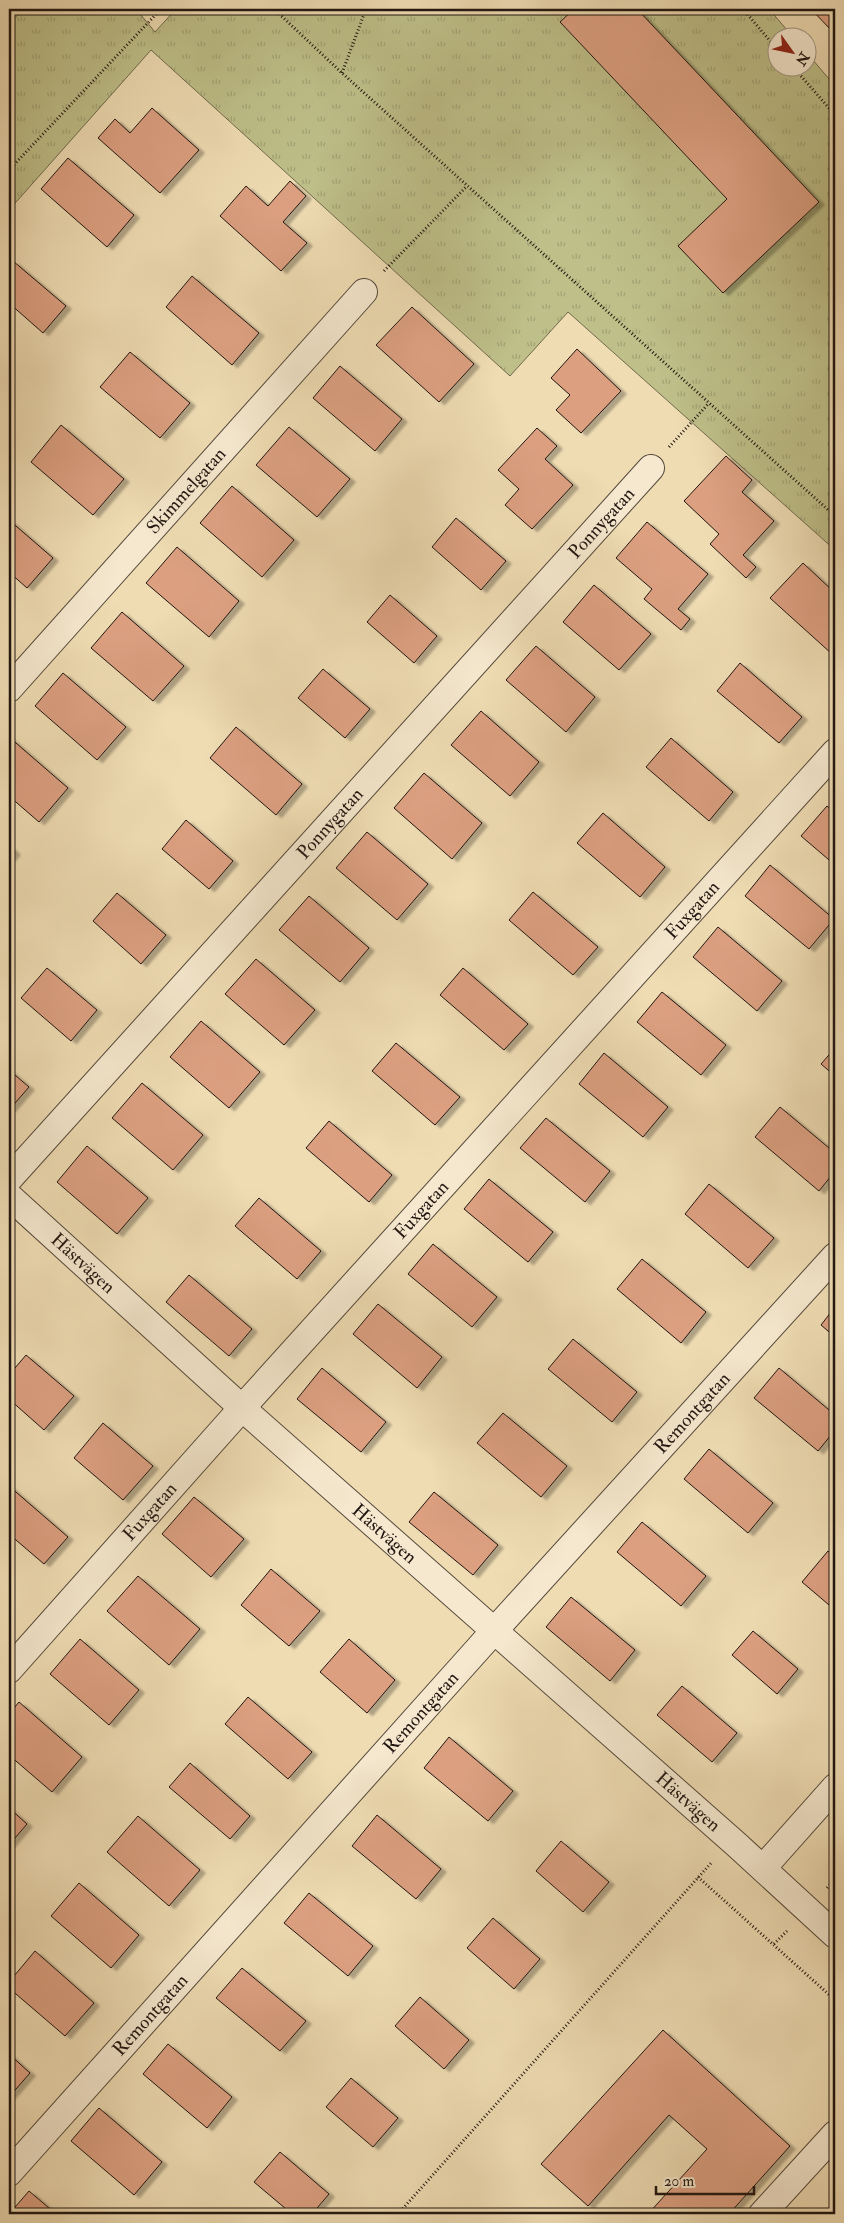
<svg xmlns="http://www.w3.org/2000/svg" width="844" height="2223" font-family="'IM FELL Double Pica',serif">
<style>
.park{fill:url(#park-tufts);stroke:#706a4d}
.building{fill:#dca081;stroke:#211611;filter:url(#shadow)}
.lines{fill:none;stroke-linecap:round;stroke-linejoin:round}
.minor-casing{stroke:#54483a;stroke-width:28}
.path{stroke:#211611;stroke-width:3;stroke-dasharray:1 2.5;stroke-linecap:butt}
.minor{stroke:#f5e8ce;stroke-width:26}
.labels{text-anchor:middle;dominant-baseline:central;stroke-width:4;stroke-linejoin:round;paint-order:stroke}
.street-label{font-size:19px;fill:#211611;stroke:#f5e8ce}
</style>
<defs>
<pattern id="park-tufts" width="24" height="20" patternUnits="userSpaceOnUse" patternTransform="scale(1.25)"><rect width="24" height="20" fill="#bebf89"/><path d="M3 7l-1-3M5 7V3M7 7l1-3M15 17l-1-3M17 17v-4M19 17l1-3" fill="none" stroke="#a3a375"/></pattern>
<filter id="shadow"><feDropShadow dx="5.5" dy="3" stdDeviation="1" flood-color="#0004"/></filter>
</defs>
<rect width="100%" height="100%" fill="#efdcb3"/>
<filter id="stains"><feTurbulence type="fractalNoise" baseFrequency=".004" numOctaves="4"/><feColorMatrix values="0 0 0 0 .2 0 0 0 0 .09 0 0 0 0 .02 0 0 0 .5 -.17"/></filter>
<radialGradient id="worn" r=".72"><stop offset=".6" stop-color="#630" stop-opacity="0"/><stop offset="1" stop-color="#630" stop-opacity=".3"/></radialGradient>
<path class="park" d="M26,9h110l19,23 21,-23h593l24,28 -17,1v30h30l1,-15 28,33v464l-267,-238 -58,64 -359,-326 -142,160v-188z"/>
<g class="building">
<path d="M574,9h63l182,193 -96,91 -45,-47 49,-47 -167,-177z"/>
<path d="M811,9h24v17l-4,4z"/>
<path d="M152,108l47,42 -39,43 -62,-55 17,-19 15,14z"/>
<path d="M68,158l66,57 -27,32 -66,-58z"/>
<path d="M290,181l16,15 -23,26 24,21 -26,28 -61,-55 26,-30 22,20z"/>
<path d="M13,261l53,45 -23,27 -34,-30v-37z"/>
<path d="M192,276l67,57 -27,32 -66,-58z"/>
<path d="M412,307l62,57 -35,38 -63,-57z"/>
<path d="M577,349l44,42 -40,42 -25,-23 14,-15 -19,-17z"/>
<path d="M130,352l60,51 -30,35 -60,-51z"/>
<path d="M340,366l62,53 -27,32 -62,-53z"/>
<path d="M61,425l63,54 -31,36 -62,-53z"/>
<path d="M289,427l61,52 -33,38 -61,-52z"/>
<path d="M537,428l20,18 -12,13 28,26 -41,44 -27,-24 14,-16 -21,-19z"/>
<path d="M726,456l26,24 -10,12 32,29 -31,34 13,12 -10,11 -36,-34 9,-10 -35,-33z"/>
<path d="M232,486l62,54 -32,37 -62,-54z"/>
<path d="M456,518l50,43 -25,29 -49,-43z"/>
<path d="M9,520l44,38 -26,30 -18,-16z"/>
<path d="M647,522l61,52 -30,35 12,10 -9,11 -37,-31 8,-10 -36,-31z"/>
<path d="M177,547l62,54 -30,36 -63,-54z"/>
<path d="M803,563l32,30v58l-3,3 -62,-56z"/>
<path d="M594,585l57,49 -32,36 -56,-48z"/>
<path d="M390,595l47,41 -23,27 -47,-41z"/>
<path d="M122,612l62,54 -31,35 -62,-53z"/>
<path d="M536,646l59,51 -29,35 -60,-52z"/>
<path d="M740,663l62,54 -23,26 -62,-52z"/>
<path d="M323,669l47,40 -25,29 -47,-40z"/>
<path d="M63,673l63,54 -29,33 -62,-54z"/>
<path d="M481,711l58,51 -29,34 -59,-51z"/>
<path d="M236,727l66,57 -26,31 -66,-57z"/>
<path d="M9,737l59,51 -29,34 -30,-26z"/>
<path d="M671,738l62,54 -24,29 -63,-54z"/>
<path d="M424,773l58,50 -30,36 -58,-51z"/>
<path d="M827,806l8,7v52l-34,-29z"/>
<path d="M603,813l62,54 -25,30 -63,-54z"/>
<path d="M186,820l47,41 -24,28 -47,-40z"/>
<path d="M367,832l61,52 -31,36 -61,-52z"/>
<path d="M9,846l6,6 -6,7z"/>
<path d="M770,865l64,54 -25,30 -64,-53z"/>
<path d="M533,892l65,55 -25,28 -64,-55z"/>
<path d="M117,893l49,42 -25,29 -48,-43z"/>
<path d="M309,896l60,52 -29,34 -61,-52z"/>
<path d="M718,927l64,54 -25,30 -64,-54z"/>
<path d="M256,959l59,51 -31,35 -59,-51z"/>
<path d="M47,968l50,42 -26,31 -50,-43z"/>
<path d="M463,968l65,56 -24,26 -64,-55z"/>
<path d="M662,992l64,53 -25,30 -64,-53z"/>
<path d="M201,1021l59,51 -31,36 -59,-51z"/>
<path d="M396,1043l64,54 -25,28 -63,-54z"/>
<path d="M835,1048v28l-14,-12z"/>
<path d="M604,1053l64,54 -25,30 -64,-53z"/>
<path d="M9,1070l20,17 -20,23z"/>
<path d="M142,1083l61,52 -30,35 -61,-52z"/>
<path d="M780,1107l55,46v18l-16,20 -64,-54z"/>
<path d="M546,1118l64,53 -25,31 -65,-54z"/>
<path d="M329,1121l63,54 -23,27 -63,-54z"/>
<path d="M87,1146l61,52 -31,36 -60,-52z"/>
<path d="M489,1179l64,53 -25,30 -64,-53z"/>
<path d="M709,1184l65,54 -26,30 -63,-54z"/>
<path d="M259,1198l62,53 -24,28 -62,-53z"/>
<path d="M433,1244l64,53 -25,30 -64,-53z"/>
<path d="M642,1259l64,53 -25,31 -64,-54z"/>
<path d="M189,1275l63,54 -23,27 -63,-54z"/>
<path d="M378,1304l64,53 -25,31 -64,-54z"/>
<path d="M835,1307v30l-14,-12z"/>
<path d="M573,1339l64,53 -25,30 -64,-53z"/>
<path d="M26,1355l48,41 -30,34 -35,-31v-24z"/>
<path d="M322,1368l64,54 -25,30 -64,-53z"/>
<path d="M779,1368l56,47v15l-17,21 -64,-53z"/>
<path d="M503,1413l64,53 -26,31 -64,-54z"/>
<path d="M103,1423l50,43 -30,34 -49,-42z"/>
<path d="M709,1449l64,54 -25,30 -64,-54z"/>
<path d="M9,1486l59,51 -24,27 -35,-30z"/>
<path d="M434,1492l64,53 -25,30 -64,-53z"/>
<path d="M194,1497l50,42 -33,38 -49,-43z"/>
<path d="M642,1522l64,54 -25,30 -64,-54z"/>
<path d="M828,1551l7,6v53l-33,-28z"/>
<path d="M271,1569l49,42 -31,35 -48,-41z"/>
<path d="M138,1576l62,53 -31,36 -62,-54z"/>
<path d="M571,1597l64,53 -25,31 -64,-54z"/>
<path d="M753,1631l45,38 -21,25 -45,-39z"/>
<path d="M80,1639l59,51 -30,35 -59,-51z"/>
<path d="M349,1639l46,41 -28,33 -47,-41z"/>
<path d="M682,1686l55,47 -25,29 -55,-47z"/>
<path d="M248,1697l64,55 -24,27 -63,-55z"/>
<path d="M19,1702l63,55 -30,35 -43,-37v-41z"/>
<path d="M449,1737l64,54 -25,30 -64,-53z"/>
<path d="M190,1763l60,53 -20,23 -61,-52z"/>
<path d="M9,1808l18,16 -18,21z"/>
<path d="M377,1815l64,54 -25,30 -64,-53z"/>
<path d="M138,1816l62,54 -31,36 -62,-54z"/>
<path d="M561,1841l48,41 -26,30 -47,-41z"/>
<path d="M79,1883l60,52 -28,33 -60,-52z"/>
<path d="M309,1893l64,53 -25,30 -64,-53z"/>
<path d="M493,1918l47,41 -26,30 -47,-41z"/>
<path d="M35,1951l59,52 -29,33 -56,-48v-6z"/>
<path d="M242,1968l64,53 -26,30 -64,-53z"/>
<path d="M420,1997l49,43 -25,29 -49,-43z"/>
<path d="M663,2030l127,116 -61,68h-81l59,-65 -38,-34 -81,91 -47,-42z"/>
<path d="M168,2044l64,53 -25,31 -64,-54z"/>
<path d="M9,2054l21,19 -21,24z"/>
<path d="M351,2078l47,40 -25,29 -47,-40z"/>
<path d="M99,2108l63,54 -28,33 -63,-54z"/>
<path d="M280,2152l49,42 -17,20h-20l-38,-32z"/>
<path d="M29,2191l27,23h-47z"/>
</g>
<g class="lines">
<g class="minor-casing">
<g id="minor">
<path id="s1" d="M9,689l355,-397"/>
<path id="s2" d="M9,1179l642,-711"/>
<path id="s3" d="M9,1196l233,212 495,437 98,90"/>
<path id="s4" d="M9,1670l233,-262 593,-656"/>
<path d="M763,1868l72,-81"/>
<path id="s5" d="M9,2173l485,-542 341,-375"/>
<path d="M762,2214l73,-80"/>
</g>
</g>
<g class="path">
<path d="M274,9l68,64 493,443"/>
<path d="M743,9l33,39"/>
<path d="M794,68l41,47"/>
<path d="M342,73l24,-64"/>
<path d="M9,170l152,-161"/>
<path d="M384,271l83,-85"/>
<path d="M669,447l40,-44"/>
<path d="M835,1837l-5,19 5,22"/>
<path d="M698,1877l137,123"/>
<path d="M827,1888l8,-9"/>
<path d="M774,1944l13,-13"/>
<path d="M398,2214l314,-352"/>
</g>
<use href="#minor" class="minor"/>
</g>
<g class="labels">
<g class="street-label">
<text stroke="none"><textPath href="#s1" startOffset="266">Skimmelgatan</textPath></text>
<text stroke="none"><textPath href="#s2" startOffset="884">Ponnygatan</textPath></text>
<text stroke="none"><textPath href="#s2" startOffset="479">Ponnygatan</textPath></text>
<text stroke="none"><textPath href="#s4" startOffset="1022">Fuxgatan</textPath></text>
<text stroke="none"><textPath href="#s4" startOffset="618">Fuxgatan</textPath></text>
<text stroke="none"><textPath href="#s3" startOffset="100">Hästvägen</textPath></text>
<text stroke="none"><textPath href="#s5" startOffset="1022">Remontgatan</textPath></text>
<text stroke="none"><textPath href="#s4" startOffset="212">Fuxgatan</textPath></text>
<text stroke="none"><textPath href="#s3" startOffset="505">Hästvägen</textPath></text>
<text stroke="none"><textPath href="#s5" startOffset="618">Remontgatan</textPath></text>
<text stroke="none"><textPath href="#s3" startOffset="910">Hästvägen</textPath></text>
<text stroke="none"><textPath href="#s5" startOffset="212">Remontgatan</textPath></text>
</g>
</g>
<rect width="844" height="2223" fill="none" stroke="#efdcb3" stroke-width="30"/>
<rect x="10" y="10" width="824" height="2203" fill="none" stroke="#211611" stroke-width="2.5"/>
<rect x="15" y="15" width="814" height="2193" fill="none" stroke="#211611"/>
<g transform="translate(792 52) rotate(123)"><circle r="24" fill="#f5e8ce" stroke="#a09482"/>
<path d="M0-4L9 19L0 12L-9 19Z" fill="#8f2418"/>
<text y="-8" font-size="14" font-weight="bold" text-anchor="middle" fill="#211611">N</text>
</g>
<path d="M656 2186v8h98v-8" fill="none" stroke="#211611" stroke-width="2.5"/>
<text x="664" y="2186" font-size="15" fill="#211611" stroke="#f5e8ce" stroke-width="4" paint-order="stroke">20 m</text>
<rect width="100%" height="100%" filter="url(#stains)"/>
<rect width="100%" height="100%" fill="url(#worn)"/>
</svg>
